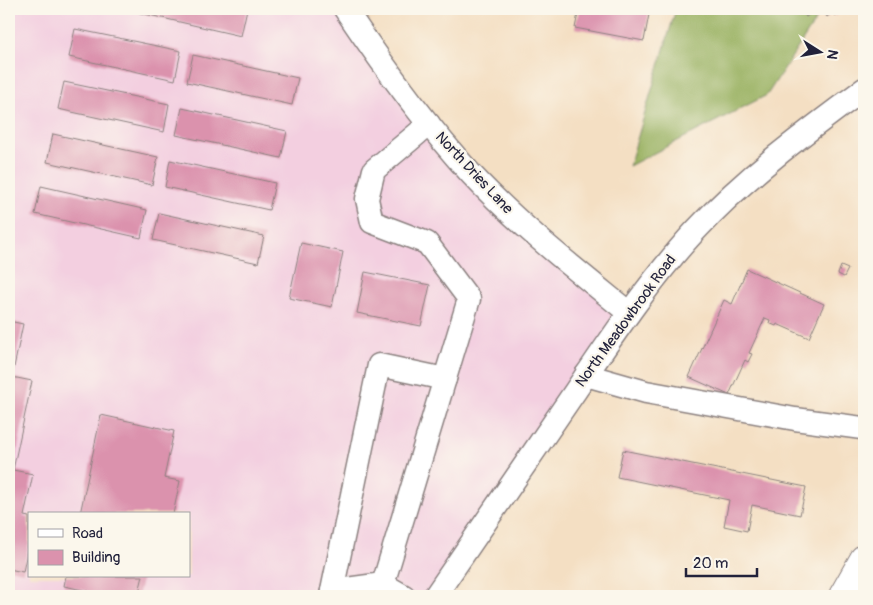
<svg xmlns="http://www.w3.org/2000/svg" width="873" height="605" font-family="Pangolin,sans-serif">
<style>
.built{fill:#f3cfe0;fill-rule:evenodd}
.forest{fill:#9bb365;stroke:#5e6a50}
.building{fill:#db92ad}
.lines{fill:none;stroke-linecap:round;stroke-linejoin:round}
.minor-casing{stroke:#8b807f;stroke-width:25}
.highway-casing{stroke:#8b807f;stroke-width:30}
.minor{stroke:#fff;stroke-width:22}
.highway{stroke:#fff;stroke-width:28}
.labels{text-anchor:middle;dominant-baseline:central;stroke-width:4.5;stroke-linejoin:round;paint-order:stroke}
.street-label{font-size:15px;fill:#22223b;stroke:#fbf7ec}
</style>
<rect width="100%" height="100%" fill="#fbf7ec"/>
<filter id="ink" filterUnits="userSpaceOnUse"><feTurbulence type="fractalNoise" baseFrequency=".02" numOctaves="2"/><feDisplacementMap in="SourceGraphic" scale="10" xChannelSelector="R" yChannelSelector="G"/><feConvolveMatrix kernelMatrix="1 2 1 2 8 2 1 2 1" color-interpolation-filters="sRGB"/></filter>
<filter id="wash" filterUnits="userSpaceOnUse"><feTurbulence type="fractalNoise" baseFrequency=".0096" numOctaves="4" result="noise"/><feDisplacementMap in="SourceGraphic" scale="20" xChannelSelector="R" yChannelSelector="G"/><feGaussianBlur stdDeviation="1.12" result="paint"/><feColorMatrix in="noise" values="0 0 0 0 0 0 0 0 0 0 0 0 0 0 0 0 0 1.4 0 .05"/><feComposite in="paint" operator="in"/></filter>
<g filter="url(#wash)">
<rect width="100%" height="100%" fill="#f4dfc3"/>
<path class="built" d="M9,9h338l82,115 200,189 -195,283h-425zM29,514h160v62h-160z"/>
<path class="forest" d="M676,9h147l-56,86 -138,71z"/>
<g id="blocks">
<g class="building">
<path d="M123,9h124l-6,27z"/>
<path d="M579,9h71l-6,32 -69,-13z"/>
<path d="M800,9h17l-11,8z"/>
<path d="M821,9h17l-2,2 2,2 -3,3 -3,-3 -5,4z"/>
<path d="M75,29l106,22 -6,29 -106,-23z"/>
<path d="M193,55l105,23 -6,27 -105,-23z"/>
<path d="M64,82l105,22 -5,28 -106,-23z"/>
<path d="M182,108l105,23 -6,27 -105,-23z"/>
<path d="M53,134l105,23 -6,28 -105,-23z"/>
<path d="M170,160l105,23 -6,27 -104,-23z"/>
<path d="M41,186l106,24 -6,28 -106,-24z"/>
<path d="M159,213l105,23 -6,27 -105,-23z"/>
<path d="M301,243l42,9 -11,55 -43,-9z"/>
<path d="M841,266l7,3 -4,8 -6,-3z"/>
<path d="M747,269l77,35 -15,34 -32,-14 -1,2 -7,-3 1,-3 -5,-2 -16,35 3,1 -4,8 -3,-2 -16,35 -40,-18 35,-77 8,4z"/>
<path d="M365,272l65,13 -9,41 -64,-13z"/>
<path d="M9,321l14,3 -11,53 20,4 -19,89 20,4 -9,42 5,1v25l-6,30 -14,-3z"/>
<path d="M101,415l73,16 -10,47 16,3 -7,33h-93z"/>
<path d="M623,450l183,37 -6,28 -48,-10 -5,26 -23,-5 5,-26 -112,-23z"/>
<path d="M66,576h77l-5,20h-27l-47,-10z"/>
</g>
</g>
</g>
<g filter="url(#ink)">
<use href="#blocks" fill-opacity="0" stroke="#8b807f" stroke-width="1"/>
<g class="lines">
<g class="minor-casing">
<g id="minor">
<path d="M345,9c39,58 80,115 127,166 48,51 103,94 157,138"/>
<path d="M586,375l60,17 149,27 67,9"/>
<path d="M383,584l86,-285 -42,-56 -55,-21 -5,-23 7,-29 55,-46"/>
<path d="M332,591l47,-226 66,14"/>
<path d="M331,596l1,-5 51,-7 21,12"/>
<path d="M435,596c46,-67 92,-135 139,-203 38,-56 76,-113 122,-163 50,-54 110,-98 168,-141"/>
</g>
</g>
<g class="highway-casing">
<path id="highway" d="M843,596l21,-37"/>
</g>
<use href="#minor" class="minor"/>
<use href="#highway" class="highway"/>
</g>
</g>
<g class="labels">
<g class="street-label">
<text transform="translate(474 173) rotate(47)">North Dries Lane</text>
<text transform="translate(626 321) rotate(-54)">North Meadowbrook Road</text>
</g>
</g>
<rect width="873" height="605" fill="none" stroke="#fbf7ec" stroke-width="30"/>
<rect x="28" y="512" width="162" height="65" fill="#fbf7ec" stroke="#a4a2a5"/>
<rect x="38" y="529" width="25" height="8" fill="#ffffff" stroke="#a4a2a5"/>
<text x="72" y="538" font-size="15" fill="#22223b">Road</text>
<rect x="38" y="550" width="25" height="15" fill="#db92ad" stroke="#a4a2a5"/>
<text x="72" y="562" font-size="15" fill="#22223b">Building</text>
<g transform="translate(820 52) rotate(101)" stroke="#fbf7ec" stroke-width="4" paint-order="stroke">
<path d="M0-4L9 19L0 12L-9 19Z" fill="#22223b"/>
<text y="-8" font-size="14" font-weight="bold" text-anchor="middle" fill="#22223b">N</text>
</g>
<path d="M686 568v8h71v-8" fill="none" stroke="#22223b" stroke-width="2.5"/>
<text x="693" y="568" font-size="15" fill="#22223b" stroke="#fbf7ec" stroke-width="4" paint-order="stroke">20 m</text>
</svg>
